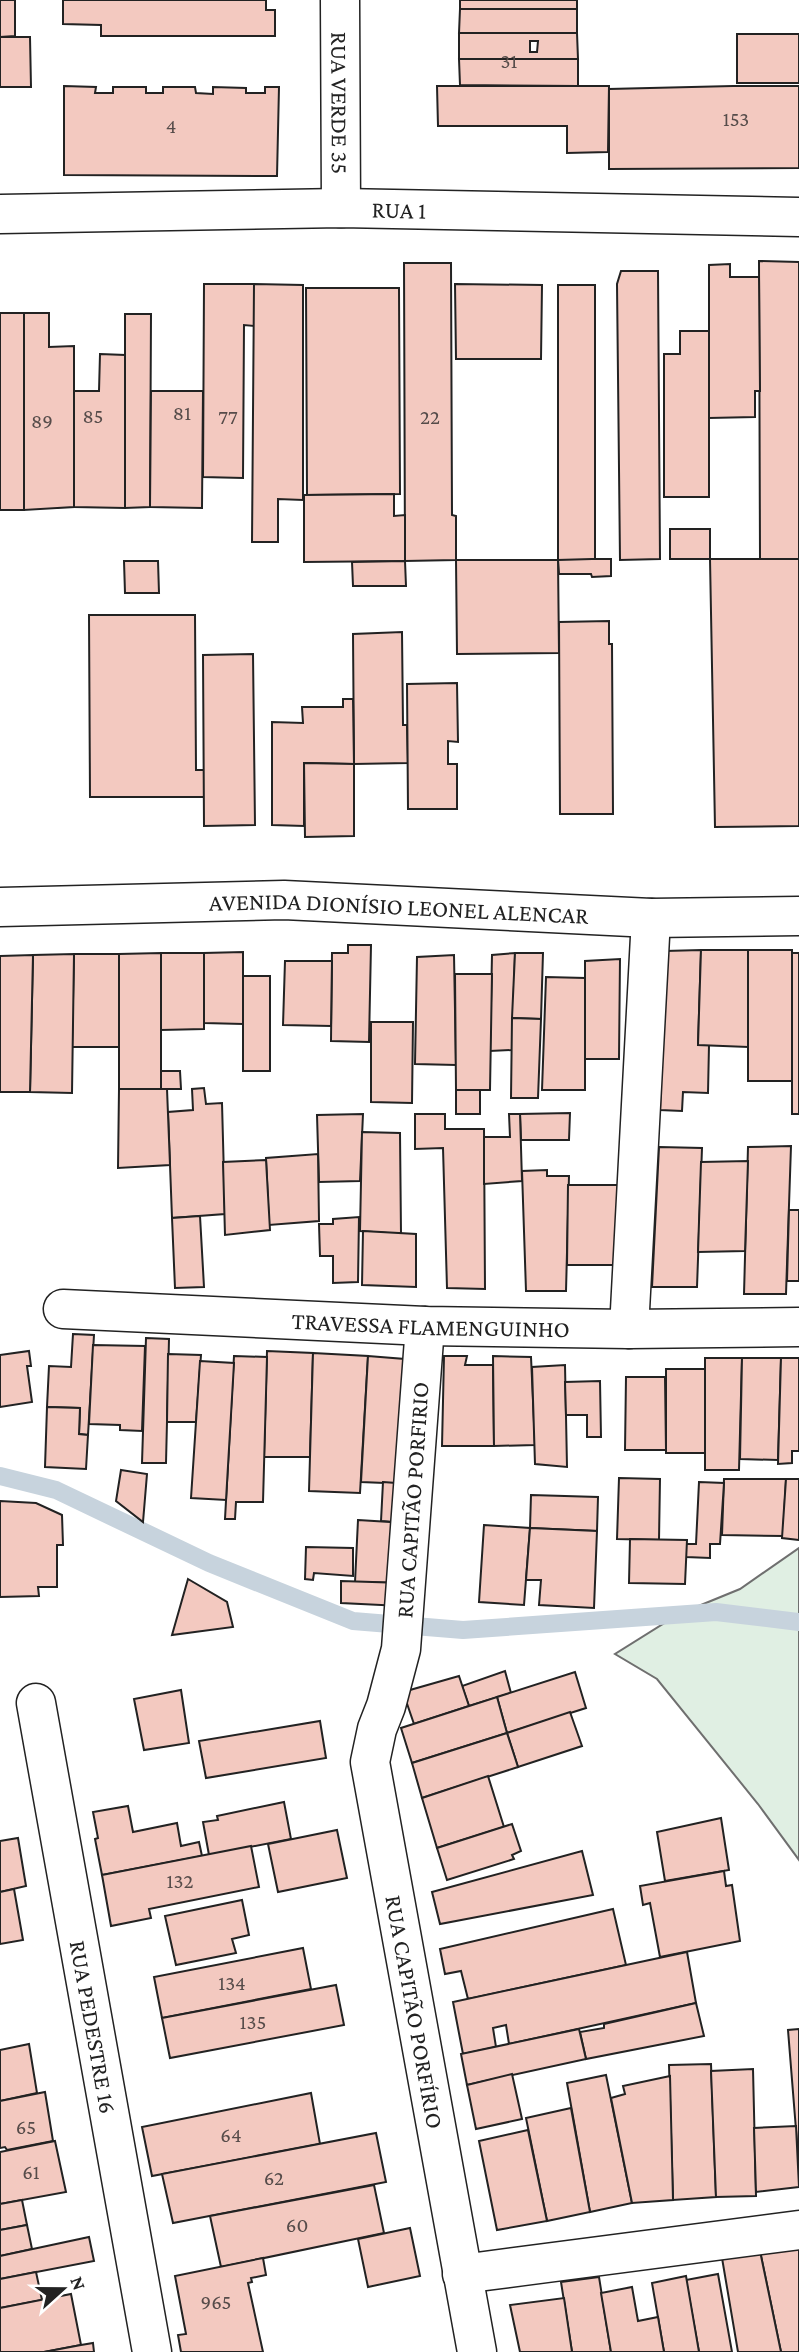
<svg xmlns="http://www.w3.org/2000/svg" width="799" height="2352" font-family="'Crimson Pro',serif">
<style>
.green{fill:#e0efe3;stroke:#6f6f6f;stroke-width:2}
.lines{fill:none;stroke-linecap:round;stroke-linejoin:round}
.stream{stroke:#c7d3dd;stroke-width:18}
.building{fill:#f3c9c0;stroke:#222;stroke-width:2;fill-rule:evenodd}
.street-casing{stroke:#222;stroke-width:41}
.secondary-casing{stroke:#222;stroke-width:41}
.street{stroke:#fff;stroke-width:38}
.secondary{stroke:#fff;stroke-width:38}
.labels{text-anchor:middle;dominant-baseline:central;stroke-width:5;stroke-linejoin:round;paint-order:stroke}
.number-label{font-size:21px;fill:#564c4a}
.street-label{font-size:24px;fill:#222;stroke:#fff}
</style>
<rect width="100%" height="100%" fill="#fff"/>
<path class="green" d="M799,1548v312l-41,-56 -101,-125 -42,-25 64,-40 61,-25z"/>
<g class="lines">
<path class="stream" d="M0,1476l56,14 153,73 144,58 110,9 253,-18 83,10"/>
</g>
<g class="building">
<path d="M0,0h15v36l-15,1z"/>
<path d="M63,0h203v10h9v26h-174v-11l-38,-1z"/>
<rect x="460" y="0" width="117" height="9"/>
<path d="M460,9h117v24h-118z"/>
<path d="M459,33h118l1,26h-119zM530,41h8l-1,11h-7z"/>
<rect x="737" y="34" width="62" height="49"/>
<path d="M0,37h30l1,50h-31z"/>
<path d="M459,59h119v27l-118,-1z"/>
<path d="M64,86l32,1 -1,6h18v-6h33v6h17v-6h32l1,6 17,1v-7l33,1v5h19v-6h14l-2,89 -213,-1z"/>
<path d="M437,86h172l-1,66 -41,1v-27h-129z"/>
<path d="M733,86h66v82l-190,1v-80z"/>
<path d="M759,261l40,1v297h-39z"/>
<path d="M404,263h47l1,252 4,1v44l-51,1z"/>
<path d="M730,264v13h29l1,114h-5v26l-46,1v-153z"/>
<path d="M621,271h37l2,288 -40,1 -3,-276z"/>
<path d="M204,284h50v42l-10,-1 -1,153 -40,-1z"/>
<path d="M254,284l49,1v215l-25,-1v43h-26z"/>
<path d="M455,284l87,1 -1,74h-85z"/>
<rect x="558" y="285" width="37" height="275"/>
<path d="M306,288h93l1,206 -93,1z"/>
<rect x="0" y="313" width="24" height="197"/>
<path d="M24,313h25v34l25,-1v161l-50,3z"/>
<path d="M125,314h26l-1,193 -25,1z"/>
<path d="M680,331h29v166h-45v-143h16z"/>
<path d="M100,354l25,1v153l-51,-1v-116h25z"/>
<path d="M151,391h52l-1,117 -52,-1z"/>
<path d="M394,494v22l11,-1v46l-101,1v-67z"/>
<rect x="670" y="529" width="40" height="30"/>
<path d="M592,559h19v17l-19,1 -1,-3h-32l-1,-14z"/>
<path d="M710,559h89v267l-84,1z"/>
<path d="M456,560h102l1,93 -102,1z"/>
<path d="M124,561h34l1,32h-34z"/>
<path d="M405,561l1,25h-53l-1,-24z"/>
<path d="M89,615h106l1,155h8v27h-114z"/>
<path d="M609,621v23h3l1,170h-53l-1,-192z"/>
<path d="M402,632l1,93h4l1,38 -54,1 -1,-130z"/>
<path d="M253,654l2,171 -51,1 -1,-171z"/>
<path d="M457,683l1,59 -10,-1v23h9v45h-49l-1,-125z"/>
<path d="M343,699h10l1,65 -50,-1v63l-32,-1v-103l31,1 -1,-16h41z"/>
<path d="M304,763l50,1v72l-49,1z"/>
<path d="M348,945h23l-2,97 -38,-1 1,-88h16z"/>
<path d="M701,950l-3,95h11l-1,48 -25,-1 -1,19 -22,-1 5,-159z"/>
<path d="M701,950h47v97l-50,-2z"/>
<rect x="748" y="950" width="44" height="131"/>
<path d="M243,952v72l-39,-1v-70z"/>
<path d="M161,953h43v76l-43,1z"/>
<path d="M161,953v137l-42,-1v-135z"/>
<path d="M515,953l-3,97 -22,1 2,-96z"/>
<path d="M515,953h28l-2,66 -29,-1z"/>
<rect x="792" y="953" width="7" height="161"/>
<path d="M74,954h45v93h-47z"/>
<path d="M74,954l-2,139 -42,-1 3,-137z"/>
<path d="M33,955l-3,137h-30v-136z"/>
<path d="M454,955l2,110 -41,-1 2,-107z"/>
<path d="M620,959l-1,100h-34v-98z"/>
<path d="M285,961h47l-1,65 -48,-1z"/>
<path d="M455,974h37l-2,116h-34z"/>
<rect x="243" y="976" width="27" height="95"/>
<path d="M546,977l39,1v112h-43z"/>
<path d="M512,1018l29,1 -3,79h-27z"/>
<path d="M371,1022h42l-1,81 -41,-1z"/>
<path d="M161,1071h19l1,18h-20z"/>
<path d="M204,1088l2,16 16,-1 3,111 -53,4 -4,-106 25,-2 -1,-21z"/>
<path d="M119,1089h48l3,76 -52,3z"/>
<rect x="456" y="1090" width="24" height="24"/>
<path d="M570,1113l-1,27h-48l-1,-26z"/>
<path d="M363,1114l-3,67 -41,1 -2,-67z"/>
<path d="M415,1114h30v15h39l1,160 -38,-1 -4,-140 -28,1z"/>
<path d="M509,1114h11l2,67 -38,3v-47h26z"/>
<path d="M362,1132l38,1 1,101 -41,-3z"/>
<path d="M791,1146l-5,148h-42l4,-147z"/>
<path d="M659,1147l43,1 -5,139h-45z"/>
<path d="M318,1154l1,67 -50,4 -3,-67z"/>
<path d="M266,1160l4,70 -45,5 -2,-73z"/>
<path d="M748,1161l-3,90 -47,1 3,-90z"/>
<path d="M547,1170v6h22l-3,115h-40l-4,-120z"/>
<path d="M568,1185h50l-3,80h-48z"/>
<path d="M789,1210h10v71h-12z"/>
<path d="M200,1216l4,71 -29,1 -3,-70z"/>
<path d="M359,1217l-1,65 -25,1v-27h-13l-1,-32h14v-5z"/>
<path d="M363,1231l53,3v53l-54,-2z"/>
<path d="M73,1334l21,1 -6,100 -9,-1 1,-26 -33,-1 2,-41 22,1z"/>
<path d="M146,1338l23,1 -3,124h-24z"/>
<path d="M93,1345l52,1 -3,85 -22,-1v-5l-31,-1z"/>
<path d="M29,1351l2,15h-4l5,36 -32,5v-52z"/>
<path d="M267,1351l46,2 -3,104h-46z"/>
<path d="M313,1353l55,3 -8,137 -51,-2z"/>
<path d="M168,1354l33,1 -5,67h-29z"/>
<path d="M234,1356l33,1 -4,145h-27l-1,17h-10z"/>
<path d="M368,1356l49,4 -8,124 -48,-2z"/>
<path d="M444,1356h23l-2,9h28l1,81h-52z"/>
<path d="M493,1356l38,1 4,88 -41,1z"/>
<path d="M705,1358h37l-3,112h-34z"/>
<path d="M742,1358h39l-3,102 -38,-1z"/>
<path d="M781,1358h18v93h-7v12l-14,1z"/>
<path d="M200,1361l34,2 -8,137 -35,-2z"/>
<path d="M565,1365l2,102 -32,-3 -3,-97z"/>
<rect x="666" y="1369" width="39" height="84"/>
<path d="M626,1377h39l1,73h-41z"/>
<path d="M600,1381l1,56h-14v-22h-21l-1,-33z"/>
<path d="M47,1407l33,1 -1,26 9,1 -2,34 -41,-2z"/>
<path d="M121,1470l26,4 -4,48 -27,-21z"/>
<path d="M619,1478l41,1 -1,61 -42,-1z"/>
<path d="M724,1479h62l-3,57 -61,-1z"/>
<path d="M786,1479h13v61l-17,-2z"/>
<path d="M383,1482l26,2 -3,39 -25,-2z"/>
<path d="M699,1482l25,1 -4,61h-10v14l-24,-1v-13h10z"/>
<path d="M531,1495l67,2 -1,34 -67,-3z"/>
<path d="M0,1501l36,2 26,12 1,30h-6v42h-19l1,9 -39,1z"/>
<path d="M358,1520l48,3 -3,60 -48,-1z"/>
<path d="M484,1525l46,3 -6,77 -45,-3z"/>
<path d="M530,1528l67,3 -3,77 -55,-3 2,-25h-15z"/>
<path d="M630,1539l57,1 -2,44 -56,-1z"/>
<path d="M306,1547l47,1v28l-39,-3 -1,7 -8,-1z"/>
<path d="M188,1579l39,23 6,25 -61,8z"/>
<path d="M341,1581l62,2 -2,23 -60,-3z"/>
<path d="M505,1671l6,22 -42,13 -7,-20z"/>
<path d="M575,1672l11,36 -79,25 -10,-36z"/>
<path d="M459,1676l10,30 -55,18 -11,-32z"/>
<path d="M181,1690l8,53 -45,7 -10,-51z"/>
<path d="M497,1697l10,36 -95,30 -11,-35z"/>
<path d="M570,1712l12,34 -64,21 -11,-34z"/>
<path d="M320,1721l6,37 -120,20 -7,-37z"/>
<path d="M507,1733l11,34 -96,31 -10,-35z"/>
<path d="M488,1776l16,51 -67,21 -15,-50z"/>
<path d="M284,1802l7,37 -82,16 -6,-33 15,-2 -1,-4z"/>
<path d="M128,1806l5,26 44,-9 4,23 18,-4 3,14 -100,19 -7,-36 3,-1 -5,-26z"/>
<path d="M721,1818l8,52 -64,11 -8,-49z"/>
<path d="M512,1824l9,27 -9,4 2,4 -67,21 -10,-32z"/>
<path d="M337,1830l10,48 -69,14 -10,-48z"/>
<path d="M18,1838l8,48 -26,6v-51z"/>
<path d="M251,1846l8,41 -110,22 2,9 -40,8 -9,-51z"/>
<path d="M582,1851l11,44 -153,29 -8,-32z"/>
<path d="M724,1871l2,15 6,-1 8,56 -80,16 -10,-54 -7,2 -3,-19z"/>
<path d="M14,1889l9,51 -23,4v-52z"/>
<path d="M242,1900l7,35 -17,4 4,14 -60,12 -11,-49z"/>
<path d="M613,1909l13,56 -158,34 -7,-28 -16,3 -5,-25z"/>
<path d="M303,1948l8,41 -149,29 -8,-41z"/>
<path d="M687,1952l9,51 -187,41 -3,-19 -13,3 3,19 -33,7 -10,-52z"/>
<path d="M336,1985l8,40 -174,33 -8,-40z"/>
<path d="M696,2003l8,33 -118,23 -6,-27 24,-4v-4z"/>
<path d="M579,2029l7,30 -119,26 -6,-31z"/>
<path d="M799,2029v138l-11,-137z"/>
<path d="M29,2044l8,49 -37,8v-51z"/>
<path d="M711,2064l5,133 -43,3 -4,-135z"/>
<path d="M753,2069l3,127 -40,1 -5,-126z"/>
<path d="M512,2074l10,45 -46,10 -9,-44z"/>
<path d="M606,2075l26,128 -42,9 -23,-129z"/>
<path d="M670,2076l3,124 -41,3 -21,-105 14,-4 -2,-8z"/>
<path d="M45,2092l8,49 -46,9 -2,-3 -5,1v-47z"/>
<path d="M311,2093l9,51 -168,32 -10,-49z"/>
<path d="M571,2108l19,104 -43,9 -21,-103z"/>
<path d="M796,2126l3,61 -43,5 -2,-64z"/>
<path d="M528,2130l19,91 -50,9 -18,-89z"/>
<path d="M376,2133l10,49 -213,41 -11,-49z"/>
<path d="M55,2141l11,51 -66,12v-52z"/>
<path d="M374,2185l10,48 -163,34 -11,-51z"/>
<path d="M22,2200l5,25 -27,5v-26z"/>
<path d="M27,2225l5,24 -32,7v-26z"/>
<path d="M410,2228l10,48 -52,11 -10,-48z"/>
<path d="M89,2237l5,24 -94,18v-23z"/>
<path d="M799,2244v108h-18l-21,-101z"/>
<path d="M760,2251l21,101h-43l-16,-94z"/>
<path d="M263,2258l3,17 -15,3 1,4 -4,1 15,69h-82l-3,-17 8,-1 -11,-58z"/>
<path d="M36,2272l6,28 -42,8v-29z"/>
<path d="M718,2274l14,78h-33l-13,-72z"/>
<path d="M686,2276l13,76h-35l-12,-69z"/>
<path d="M599,2277l12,75h-39l-11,-70z"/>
<path d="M632,2287l6,34 20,-4 6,35h-53l-10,-59z"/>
<path d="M71,2294l10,51 -37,7h-44v-44z"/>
<path d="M564,2298l8,54h-52l-10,-47z"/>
<path d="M93,2343l1,9h-50l37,-7z"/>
</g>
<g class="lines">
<g class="street-casing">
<g id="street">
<path id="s1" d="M340,0l1,208"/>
<path id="s2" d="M0,214l341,-6 458,9"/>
<path id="s3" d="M63,1309l362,17 204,3 170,-2"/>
<path id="s4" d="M425,1326l-24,323 -15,57 -9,23 -7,33 107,590"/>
<path d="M629,1329l22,-411"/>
<path id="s5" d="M36,1703l116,649"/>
<path d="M462,2274l337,-44"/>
</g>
</g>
<g class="secondary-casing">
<g id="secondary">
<path id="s6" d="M0,907l284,-7 367,18 148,-2"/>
</g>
</g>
<use href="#street" class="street"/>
<use href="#secondary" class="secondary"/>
</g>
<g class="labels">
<g class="number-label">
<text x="509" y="61">31</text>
<text x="736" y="119">153</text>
<text x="171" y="126">4</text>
<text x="182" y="413">81</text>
<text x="93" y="416">85</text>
<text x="228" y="417">77</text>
<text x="430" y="417">22</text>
<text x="42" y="421">89</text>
<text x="180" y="1881">132</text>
<text x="232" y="1983">134</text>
<text x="253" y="2022">135</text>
<text x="26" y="2127">65</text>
<text x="231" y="2135">64</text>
<text x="31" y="2172">61</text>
<text x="274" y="2178">62</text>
<text x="297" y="2225">60</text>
<text x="216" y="2302">965</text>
</g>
<g class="street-label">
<text stroke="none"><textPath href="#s1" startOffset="103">RUA VERDE 35</textPath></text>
<text stroke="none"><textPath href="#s2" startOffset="399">RUA 1</textPath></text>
<text stroke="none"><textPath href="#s6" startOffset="399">AVENIDA DIONÍSIO LEONEL ALENCAR</textPath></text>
<text stroke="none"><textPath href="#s3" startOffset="368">TRAVESSA FLAMENGUINHO</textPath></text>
<text transform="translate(412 1500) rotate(-86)">RUA CAPITÃO PORFIRIO</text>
<text stroke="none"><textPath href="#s4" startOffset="695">RUA CAPITÃO PORFÍRIO</textPath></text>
<text stroke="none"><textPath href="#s5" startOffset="329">RUA PEDESTRE 16</textPath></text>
</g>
</g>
<g transform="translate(63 2289) rotate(69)" stroke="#ffffff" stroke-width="5" paint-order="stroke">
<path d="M0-5L12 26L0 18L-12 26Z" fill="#222222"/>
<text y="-10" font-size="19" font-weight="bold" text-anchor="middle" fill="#222222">N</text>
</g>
</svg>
